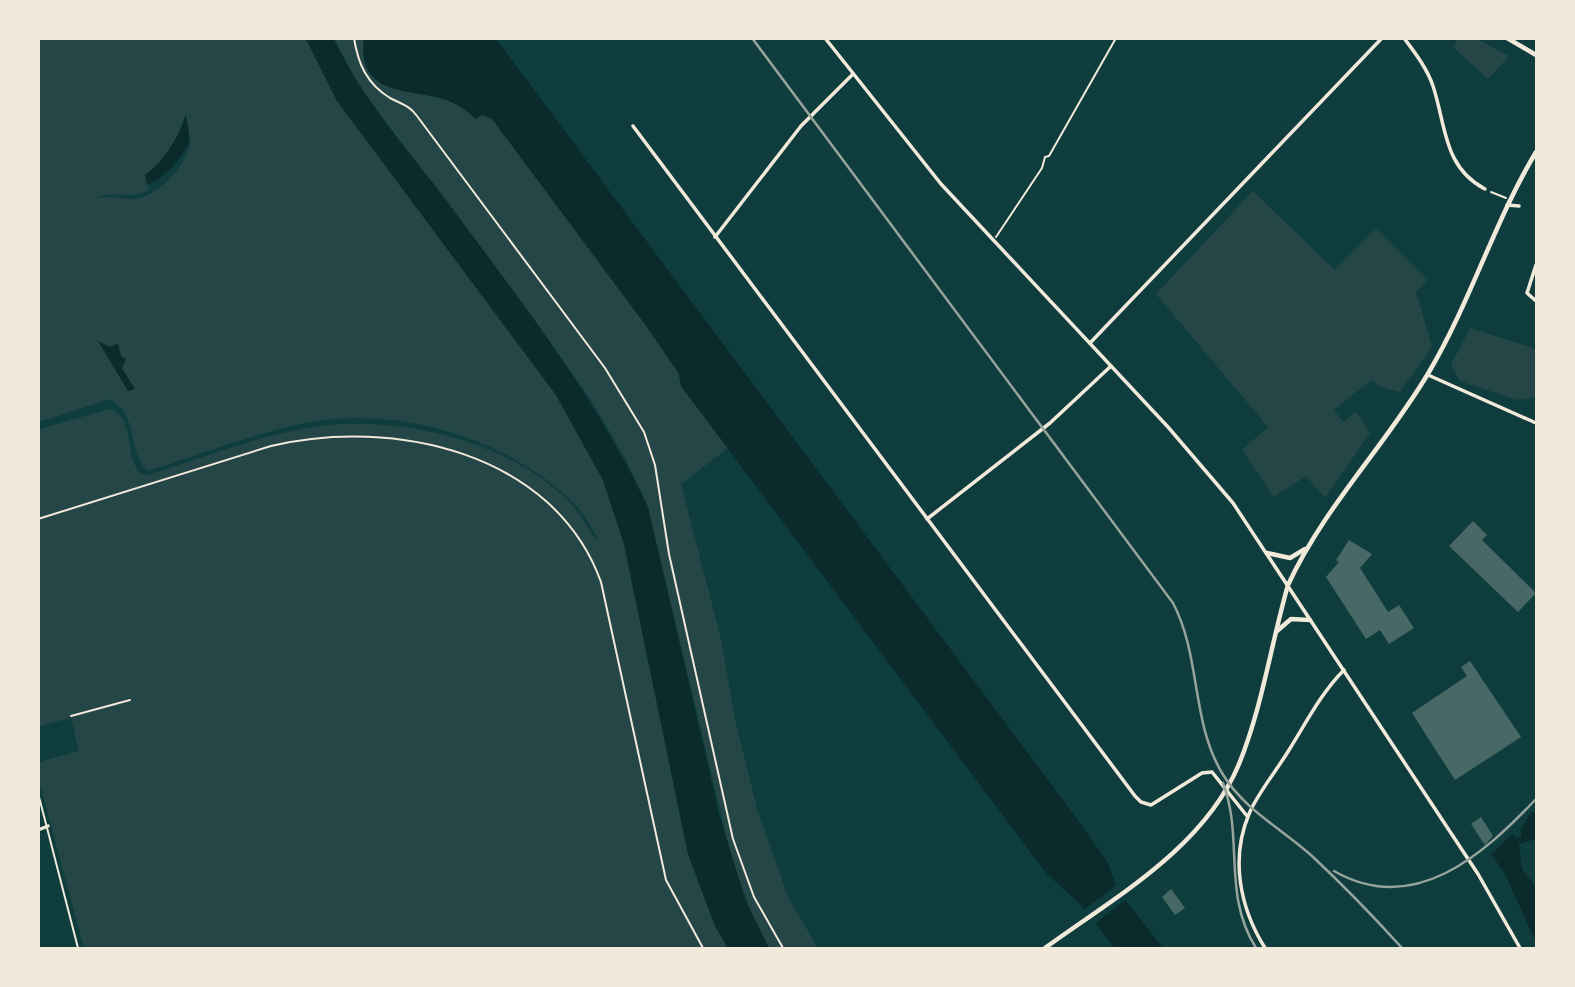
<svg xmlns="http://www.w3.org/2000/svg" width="1575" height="987" font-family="'Alegreya Sans',sans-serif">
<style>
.green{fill:#244646;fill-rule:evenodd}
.water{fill:#0a2a2b}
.pier{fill:#0f3d3e}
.building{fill:#486865}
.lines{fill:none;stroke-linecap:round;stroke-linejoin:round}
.path{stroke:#f1e9da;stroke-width:2}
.service{stroke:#f1e9da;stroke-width:2}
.minor{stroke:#f1e9da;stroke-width:3.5}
.tertiary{stroke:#f1e9da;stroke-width:3.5}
.secondary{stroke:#f1e9da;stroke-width:4.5}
.rail{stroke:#97a49c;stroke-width:2.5}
</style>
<rect width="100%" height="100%" fill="#0f3d3e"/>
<g class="green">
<path d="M1459,38l18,1 32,17 -21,23 -35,-32z"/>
<path d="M38,39h268l31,62 219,294 47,85 21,64 64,310 27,72 13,22h-644l-45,-167v-19l40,-11 -8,-33 -32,8v-297l71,-20 5,1c19,16 10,48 26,64l7,1c51,-16 101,-36 153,-46 86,-18 211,10 271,76 9,10 16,23 24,35h3c-8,-13 -16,-28 -27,-39 -68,-65 -180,-97 -272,-77 -51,11 -102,31 -152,47 -22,-19 -7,-53 -38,-72l-71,23zM185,116c0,9 6,20 5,27 -3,22 -34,56 -57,56 -14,0 -24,-4 -38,-1 23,-10 29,4 54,-8l-4,-15c19,-14 33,-36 40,-59z"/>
<path d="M334,39h30c-7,57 43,49 79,60 13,3 23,11 33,20l6,-4 10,3 155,209 32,47 2,12 47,62 -47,36 40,155 14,80 22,90 31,88 30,51h-49l-11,-17 -26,-71 -84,-353 -23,-49 -34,-58 -58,-82 -172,-229z"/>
<path d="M1253,191l82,79 41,-41 51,51 -11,12 16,55 -32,45 -19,-5 -10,-7 -37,30 9,12 13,-10 14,21 -45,65 -19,-22 -32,21 -32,-47 26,-23 -112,-133z"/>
<path d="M1470,328l66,21v48l-19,3 -57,-19 -9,-16z"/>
</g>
<g class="water">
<path d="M306,39h28c27,58 70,106 109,157 74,100 151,198 205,311l71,307 26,85 24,49h-41l-13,-22 -27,-72 -64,-310 -21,-64 -47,-85 -219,-294z"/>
<path d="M364,39h132l584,784 28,40 12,34 6,4 37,47h-48l-35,-44 -33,-30 -366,-488 -2,-12 -32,-47 -155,-208 -10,-4 -6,4c-10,-9 -20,-16 -32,-20 -37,-11 -87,-3 -80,-60z"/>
<path d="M186,115c1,5 4,20 3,26 -3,13 -28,42 -42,43l-2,-9c20,-15 33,-37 41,-60z"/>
<path d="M98,341l12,6 8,-4 3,13 5,3 -4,9 13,21 -7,2z"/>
<path d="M1532,811l4,4v24l-17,5 3,25 14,18v55l-32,-70 -13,-18 22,-20 4,5 4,-2v-8z"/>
</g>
<path class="pier" d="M1119,883l4,12 5,3 -35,27 -11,-14z"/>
<g class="building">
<path d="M1473,521l14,14 -5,5 54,53 -18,19 -69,-66z"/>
<path d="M1349,540l23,14 -12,14 28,44 11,-7 15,23 -25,16 -9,-14 -14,9 -40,-62 13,-15 -3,-2z"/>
<path d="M1470,661l51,76 -66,43 -43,-67 55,-37 -6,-9z"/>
<path d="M1481,817l12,19 -8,9 -14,-21z"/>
<path d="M1171,889l14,19 -10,7 -13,-18z"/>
</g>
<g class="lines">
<g class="path">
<path d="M354,38c4,26 13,46 36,60 11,6 19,7 27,18l188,252 39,64 11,33 14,89 64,285 21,58 29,51"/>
<path d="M1491,192l15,6"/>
<path d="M996,237l46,-69 3,-11 4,-1 67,-118"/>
<path d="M38,519l233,-73c122,-29 283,6 330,136l65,298 37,68"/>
<path d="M71,716l59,-16"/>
</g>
<path class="service" d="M38,793l40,155"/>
<g class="minor">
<path d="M1404,38c11,15 23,30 29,48 13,39 10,81 52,103"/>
<path d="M633,126l502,670 6,6 10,3 51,-32 10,-1 35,44"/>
<path d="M1507,205l12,1"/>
<path d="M715,237l86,-111 52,-52"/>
<path d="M1536,265l-9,28 9,8"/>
<path d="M1090,343l292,-305"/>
<path d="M1428,375l108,48"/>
<path d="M927,519l123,-96 61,-57"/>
<path d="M38,830l10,-4"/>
<path d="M1265,948c-25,-40 -35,-89 -16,-134 8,-20 28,-44 40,-64 17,-27 32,-57 55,-80"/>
</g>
<path class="tertiary" d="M825,38l116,146 227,243 65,76 245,371 42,74"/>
<g class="secondary">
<path d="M1507,38l29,17"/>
<path d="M1267,553l23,5 15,-9"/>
<path d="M1277,631l14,-12 19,1"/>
<path d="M1045,948c70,-51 159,-100 194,-184 23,-56 32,-120 49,-179 36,-78 98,-140 141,-213 42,-71 65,-150 107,-220"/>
</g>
<g class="rail">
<path d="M752,38l421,565c28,53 18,118 49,170 22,37 59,55 90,83 31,29 61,60 90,92"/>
<path d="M1223,783c21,55 -1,111 33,165"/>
<path d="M1334,871c80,46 149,-16 202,-72"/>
</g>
</g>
<rect width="1575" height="987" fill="none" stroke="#f1e9da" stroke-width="80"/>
</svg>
